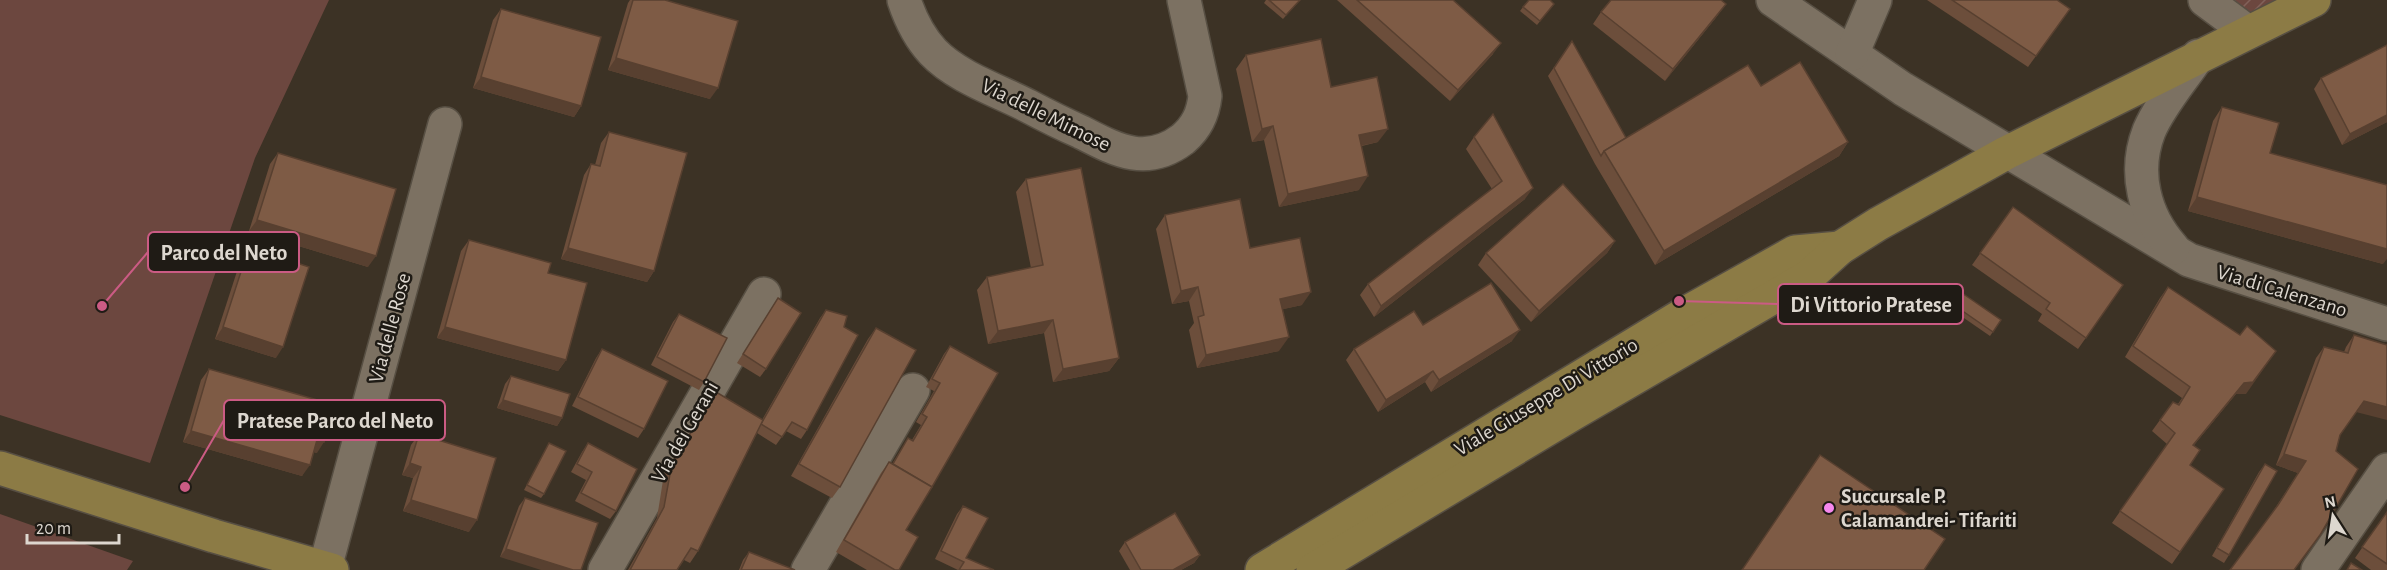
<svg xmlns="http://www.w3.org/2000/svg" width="2387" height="570" font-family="'Alegreya Sans',sans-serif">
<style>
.park{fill:#6c473f}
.garden{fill:url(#garden-furrows)}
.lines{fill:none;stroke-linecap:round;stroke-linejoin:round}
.minor-casing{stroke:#574f43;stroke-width:36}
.major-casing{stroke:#574f43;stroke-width:36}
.minor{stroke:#7c7162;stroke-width:33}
.major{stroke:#8c7b45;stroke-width:33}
.wall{fill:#6c4e3b}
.shaded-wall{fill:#584030}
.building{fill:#7e5b45;stroke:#584030;stroke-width:1.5}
.poi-dot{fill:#f688ed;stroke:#1f1b15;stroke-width:2}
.labels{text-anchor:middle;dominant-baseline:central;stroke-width:5;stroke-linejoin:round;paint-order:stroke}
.street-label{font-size:21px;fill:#ddd7cf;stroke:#1f1b15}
.poi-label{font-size:21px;font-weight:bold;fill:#ddd7cf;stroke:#1f1b15;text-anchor:start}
.leader{fill:none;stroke:#cb5b84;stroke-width:2}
.callout-dot{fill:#cb5b84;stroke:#1f1b15;stroke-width:2}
.callout{fill:#1f1b15;stroke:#cb5b84;stroke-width:2}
.callout-label{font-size:22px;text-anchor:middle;font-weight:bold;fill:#ddd7cf}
</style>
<defs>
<pattern id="garden-furrows" width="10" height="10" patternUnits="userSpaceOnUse" patternTransform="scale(1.5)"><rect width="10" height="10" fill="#6c473f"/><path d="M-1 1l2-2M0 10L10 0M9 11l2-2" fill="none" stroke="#81615a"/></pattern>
</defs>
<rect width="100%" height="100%" fill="#3c3225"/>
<g class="park">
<path d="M0,0h329l-74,158 -105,305 -150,-48z"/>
<path d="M0,514l133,47 -6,9h-127z"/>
</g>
<path class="garden" d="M2232,0h46l-29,14z"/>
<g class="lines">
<g class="minor-casing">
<g id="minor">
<path d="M904,0c6,18 16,38 29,52 24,25 64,38 95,54 17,9 35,18 53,26 35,18 65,35 102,7 14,-12 20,-25 22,-43l-21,-96"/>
<path d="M1773,0l130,89 286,171 198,64"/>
<path d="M2205,0l43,32"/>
<path d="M1852,54l23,-54"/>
<path d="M2173,248c-29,-32 -40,-76 -24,-117 11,-26 33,-51 49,-75"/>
<path d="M325,568l120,-444"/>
<path d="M605,570l159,-276"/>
<path d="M808,570l105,-180"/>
<path d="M2318,570l69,-100"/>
</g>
</g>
<g class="major-casing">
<g id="major">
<path d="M0,468l214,68 118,34"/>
<path d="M1262,570l424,-257 109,-61 45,-4"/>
<path d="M1313,570l261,-157 234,-136 32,-29 38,-24 128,-71 308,-153"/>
</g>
</g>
<use href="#minor" class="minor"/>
<use href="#major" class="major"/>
</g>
<g class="wall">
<path d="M630,0h35l45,99 -102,-29 20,-67z"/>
<path d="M1266,0h34l-17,19 -19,-16z"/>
<path d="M1337,0h116l40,54 -43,47z"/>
<path d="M1927,0h130l13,9 -42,58z"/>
<path d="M1554,4l-17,21 -17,-14 3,-4z"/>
<path d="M501,9l80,97 -7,11 -101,-29 20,-68z"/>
<path d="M1601,12l117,3 -53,66 -72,-57z"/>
<path d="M1572,41l54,97 135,-52 87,56 -9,14 -184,109 -60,-101 -47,-88z"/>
<path d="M1246,55l85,32 47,55 -16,4 -3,44 -80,17 -15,-67 -12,2 -16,-73z"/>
<path d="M2321,78l66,44 -45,23 -28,-56z"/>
<path d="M2222,107l48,46 113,111 -195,-53 25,-90z"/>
<path d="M609,132l45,139 -7,11 -86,-23 23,-84 7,-11 4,1 6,-22z"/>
<path d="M1474,137l51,62 -151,118 -14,-22 8,-11 124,-95 -26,-40z"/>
<path d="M278,153l90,114 -119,-36 21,-67z"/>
<path d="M1026,179l93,179 -10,13 -56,11 -9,-49 -56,11 -11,-54 10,-13 44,-9 -15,-76z"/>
<path d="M2013,207l110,78 -45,64 -40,-28 4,-7 -70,-49z"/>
<path d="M1165,215l85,33 52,57 -19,4 -4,42 -82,17 -8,-38 5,-7 -5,-22 -17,3 -16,-75z"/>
<path d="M469,240l97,120 -8,11 -121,-33 24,-87z"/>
<path d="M1615,241l-8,12 -76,69 -53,-57 8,-12z"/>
<path d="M249,247l27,111 -61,-19 26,-80z"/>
<path d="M2168,287l78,107h-10l-42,51 -4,20 34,24 -52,75 -60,-41 55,-79 -15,-13 21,-29 5,2 4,-6 -57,-41 35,-59z"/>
<path d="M1959,291l42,29 -11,16 -42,-29z"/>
<path d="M778,298l-12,71 -6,8 -23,-14z"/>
<path d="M826,310l-19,120 -6,9 -15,-8 -10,14 -19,-12 -59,118 -8,12 -6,-3 -7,10h-49l29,-52 7,-44 52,-82 46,28 58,-102z"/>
<path d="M679,314l25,68 -5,8 -48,-25 22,-43z"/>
<path d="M1423,325l89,16 -81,51 -6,-10 -47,30 -32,-52 8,-11z"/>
<path d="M876,328l-36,159 -8,11 -41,-22 77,-137z"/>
<path d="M2354,335l2,77 -84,101 26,-40 -22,-8 40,-107 8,-11 20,5 2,-5z"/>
<path d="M950,346l-44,184 -7,40h-32l-31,-18 45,-79 8,-11 3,2 16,-26 4,2 9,-15 -5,-3 18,-31 -8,-4 18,-33z"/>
<path d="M602,349l42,80 -6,9 -66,-32 24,-48z"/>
<path d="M209,369l108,84 -3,-1 -12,24 -119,-34 18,-62z"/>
<path d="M511,376l51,42 -5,8 -60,-18 8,-24z"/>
<path d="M419,434l50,98 -66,-21 10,-33 -11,-3 9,-30z"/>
<path d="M549,443l-5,51 -3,4 -17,-8z"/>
<path d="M588,443l28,68 -6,8 -35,-18 11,-21 -15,-8 11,-20z"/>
<path d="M2265,464l-36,91 -5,8 -12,-7 47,-84z"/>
<path d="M525,498l73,25 -98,34 19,-51z"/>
<path d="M963,506l3,52 28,12h-36l-23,-11 22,-45z"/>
<path d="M2387,512v58h-16l-16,-12z"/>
<path d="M1125,542l75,13 -6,8 -13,7h-51l-11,-19z"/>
<path d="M749,552l46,18h-56l4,-10z"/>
</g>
<g class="shaded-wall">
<path d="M1726,4l-8,11 -53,66 8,-12z"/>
<path d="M1501,43l-8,11 -43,47 8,-11z"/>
<path d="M616,58l102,30 -8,11 -102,-29z"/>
<path d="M481,77l100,29 -7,11 -101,-29z"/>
<path d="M2387,115v7l-45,23 8,-11z"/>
<path d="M1273,126l-9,14 -12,2 10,-13z"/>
<path d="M1388,129l-10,13 -28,6 9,-13z"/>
<path d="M1848,142l-9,14 -184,109 9,-14z"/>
<path d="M1368,176l-9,14 -80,17 9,-13z"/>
<path d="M1533,188l-8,11 -151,118 7,-11z"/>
<path d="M2197,197l190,52v10l-4,5 -195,-53z"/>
<path d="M257,220l119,36 -8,11 -119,-36z"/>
<path d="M1615,241l-8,12 -76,69 8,-11z"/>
<path d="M568,248l86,23 -7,11 -86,-23z"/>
<path d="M1198,287l-9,14 -17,3 9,-13z"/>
<path d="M1311,292l-9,13 -31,7 9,-13z"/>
<path d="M1053,320l-9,13 -56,11 10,-13z"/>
<path d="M223,327l60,20 -7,11 -61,-19z"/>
<path d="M445,327l121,33 -8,11 -121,-33z"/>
<path d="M1520,330l-8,11 -81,51 8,-12z"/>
<path d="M1289,337l-10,14 -82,17 9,-13z"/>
<path d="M2276,351l-30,43h-10l-51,62 8,-11 51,-62z"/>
<path d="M1119,358l-10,13 -56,11 10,-13z"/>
<path d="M1433,371l-8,11 -47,30 8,-12z"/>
<path d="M503,400l59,18 -5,8 -60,-18z"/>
<path d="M2364,401l23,6v13l-31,-8z"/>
<path d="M191,431l119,34 -8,11 -119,-34z"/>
<path d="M317,440l7,2 -7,11 -8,-2z"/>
<path d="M2284,454l22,7 -8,12 -22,-8z"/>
<path d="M410,463l11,4 -8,11 -11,-3z"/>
<path d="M411,500l66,20 -8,12 -66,-21z"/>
<path d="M506,549l67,21h-32l-41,-13z"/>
<path d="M1200,555l-6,8 -13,7h-8z"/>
</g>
<g class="building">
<path d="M633,0h32l73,21 -20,67 -102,-30z"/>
<path d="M1269,0h31l-14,15z"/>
<path d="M1357,0h96l48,43 -43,47z"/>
<path d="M1529,0h21l4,4 -14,17 -17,-14z"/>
<path d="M1611,0h110l5,4 -53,65 -72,-57z"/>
<path d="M1952,0h105l13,9 -34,47z"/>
<path d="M501,9l100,28 -20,69 -100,-29z"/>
<path d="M1321,39l10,48 46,-10 11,52 -29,6 9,41 -80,18 -15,-68 -11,3 -16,-74z"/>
<path d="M1572,41l54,97 -22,13 -3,5 -47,-88z"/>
<path d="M2387,45v70l-37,19 -29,-56z"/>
<path d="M1800,62l48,80 -184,109 -60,-100 144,-86 13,21z"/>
<path d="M2222,107l57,16 -9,30 117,32v64l-190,-52z"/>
<path d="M1493,114l40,74 -152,118 -13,-22 134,-103 -28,-44z"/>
<path d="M609,132l78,21 -33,118 -86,-23 23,-84 9,2z"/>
<path d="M278,153l118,36 -20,67 -119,-36z"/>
<path d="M1081,168l38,190 -56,11 -10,-49 -55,11 -11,-54 56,-12 -17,-86z"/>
<path d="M1563,184l52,57 -76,70 -53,-58z"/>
<path d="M1240,199l10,49 50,-10 11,54 -31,7 9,38 -83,18 -8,-38 6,-2 -6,-28 -17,4 -16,-76z"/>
<path d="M2013,207l110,78 -37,53 -40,-29 4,-6 -70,-50z"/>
<path d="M469,240l82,23 -3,10 39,10 -21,77 -121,-33z"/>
<path d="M249,247l60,20 -26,80 -60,-20z"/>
<path d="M1491,283l29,47 -81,50 -6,-9 -47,29 -32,-51 60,-38 9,14z"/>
<path d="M2168,287l72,48 7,-9 29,25 -23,31 -9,1 -51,62 7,5 -10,15 34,24 -44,63 -60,-41 55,-78 -15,-13 13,-18 6,3 11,-18 -57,-41z"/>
<path d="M1959,291l42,29 -8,12 -42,-29z"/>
<path d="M778,298l23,15 -35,56 -23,-15z"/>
<path d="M826,310l21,6 -3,11 14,8 -51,95 -15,-8 -10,15 -21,-13z"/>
<path d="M679,314l48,24 -23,44 -47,-25z"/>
<path d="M876,328l40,22 -76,137 -41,-23z"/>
<path d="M2354,335l33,10v62l-23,-6 -24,34 -4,16 22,18 -38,66 -26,35h-64l48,-65 28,-44 -22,-7 40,-107 24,6z"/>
<path d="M950,346l48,27 -66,114 -39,-23 15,-26 5,3 14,-24 -5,-3 18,-31 -8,-4z"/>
<path d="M602,349l66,32 -24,48 -66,-32z"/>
<path d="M209,369l126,36 -11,37 -7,-2 -7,25 -119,-34z"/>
<path d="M511,376l59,18 -8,24 -59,-18z"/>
<path d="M716,392l47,28 -65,131 -7,-3 -14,22h-47l34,-63 8,-44z"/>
<path d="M419,434l77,24 -19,62 -66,-20 10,-33 -11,-4z"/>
<path d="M549,443l17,8 -22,43 -17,-9z"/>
<path d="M588,443l49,26 -21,42 -35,-18 11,-21 -15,-8z"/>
<path d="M1820,455l125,84 -21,31h-182z"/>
<path d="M889,462l43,25 -26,43 12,7 -19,33h-4l-51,-30z"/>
<path d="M2265,464l12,7 -48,84 -12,-7z"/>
<path d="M525,498l73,25 -17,47h-8l-67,-21z"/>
<path d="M963,506l25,12 -22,40 28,12h-35l5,-8 -23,-11z"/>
<path d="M2387,512v52l-25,-17z"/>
<path d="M1175,513l25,42 -27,15h-32l-16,-28z"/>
<path d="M749,552l46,18h-54z"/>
<path d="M2351,563l11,7h-15z"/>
</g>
<circle class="poi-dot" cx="1829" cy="508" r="6"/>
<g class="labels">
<g class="street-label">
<text transform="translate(1046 115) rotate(26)">Via delle Mimose</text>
<text transform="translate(2282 291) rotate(17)">Via di Calenzano</text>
<text transform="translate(390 328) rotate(-75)">Via delle Rose</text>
<text transform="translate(1546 397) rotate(-31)">Viale Giuseppe Di Vittorio</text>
<text transform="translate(685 432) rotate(-60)">Via dei Gerani</text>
</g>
<g class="poi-label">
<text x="1841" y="496">Succursale P.<tspan x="1841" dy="24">Calamandrei- Tifariti</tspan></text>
</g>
</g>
<path class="leader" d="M102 306L148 252M1679 301L1778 304M185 487L224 420"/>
<g class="callout-dot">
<circle cx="102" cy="306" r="6"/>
<circle cx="1679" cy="301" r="6"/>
<circle cx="185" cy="487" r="6"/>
</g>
<g class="callout">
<rect x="148" y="232" width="151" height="40" rx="6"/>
<rect x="1778" y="284" width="185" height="40" rx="6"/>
<rect x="224" y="400" width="221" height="40" rx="6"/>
</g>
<g class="callout-label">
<text x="224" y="260">Parco del Neto</text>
<text x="1871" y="312">Di Vittorio Pratese</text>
<text x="335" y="428">Pratese Parco del Neto</text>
</g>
<g transform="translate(2333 516) rotate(348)" stroke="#1f1b15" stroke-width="4.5" paint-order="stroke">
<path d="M0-4.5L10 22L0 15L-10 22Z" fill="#ddd7cf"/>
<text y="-9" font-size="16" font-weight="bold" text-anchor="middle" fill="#ddd7cf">N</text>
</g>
<path d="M27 534v9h92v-9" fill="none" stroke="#ddd7cf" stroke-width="3"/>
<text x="36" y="534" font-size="18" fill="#ddd7cf" stroke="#1f1b15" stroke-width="4.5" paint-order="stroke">20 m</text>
</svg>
